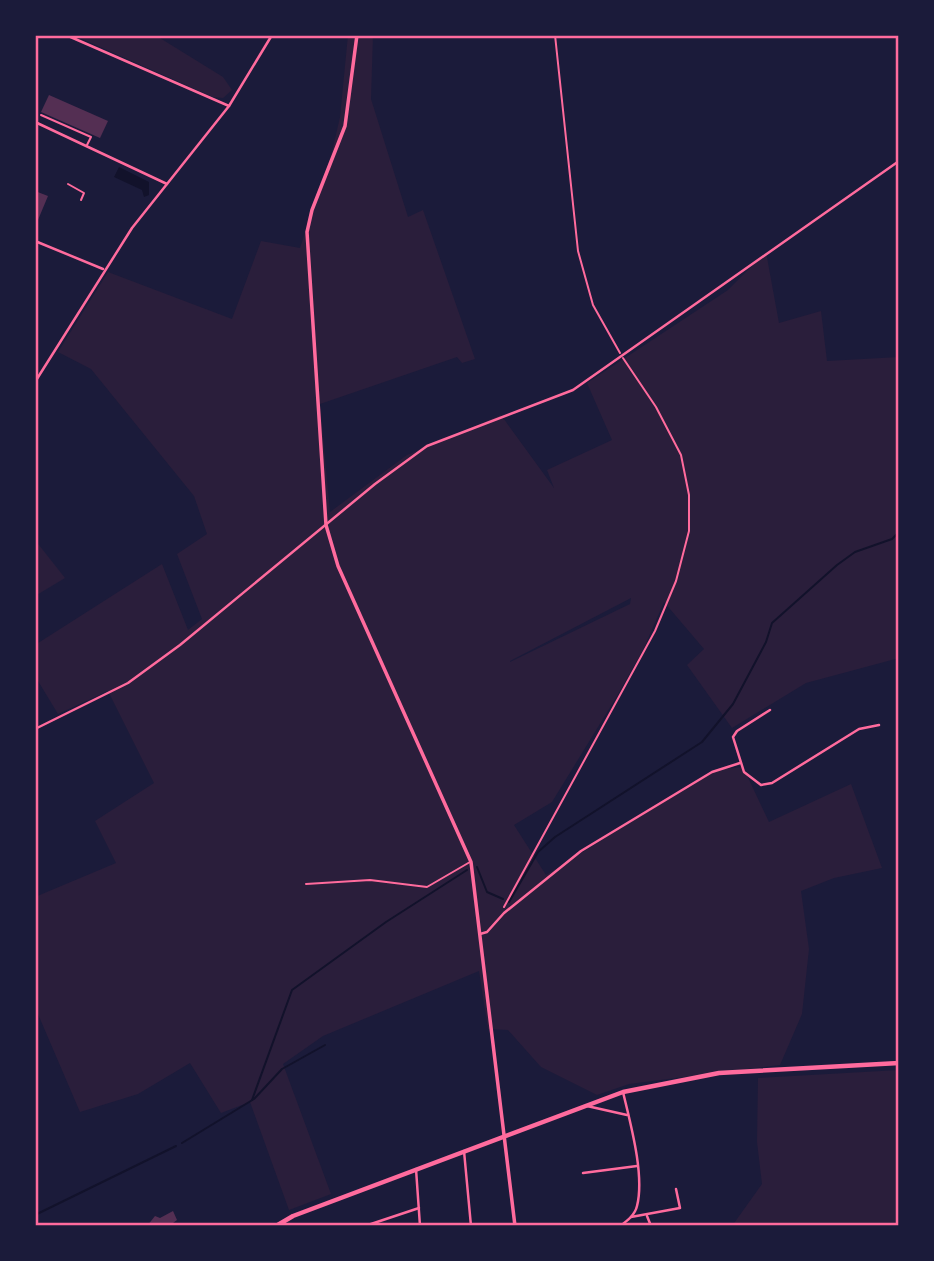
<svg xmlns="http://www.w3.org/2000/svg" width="934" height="1261" font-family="'Libre Baskerville',serif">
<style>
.green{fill:#2a1e3b;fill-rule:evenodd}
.water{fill:#12122b}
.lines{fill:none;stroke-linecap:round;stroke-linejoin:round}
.stream{stroke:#12122b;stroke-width:2}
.building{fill:#542f53}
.path{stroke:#ff6b9d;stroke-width:2}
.service{stroke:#ff6b9d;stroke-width:2}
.minor{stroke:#ff6b9d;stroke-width:2.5}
.tertiary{stroke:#ff6b9d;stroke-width:3.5}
.secondary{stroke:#ff6b9d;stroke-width:4.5}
.neatline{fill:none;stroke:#ff6b9d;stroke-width:2.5}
</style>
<rect width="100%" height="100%" fill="#1b1b3a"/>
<g class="green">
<path d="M73,35h82l68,42 9,13 -9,8 -10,-1z"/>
<path d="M348,35h25l-2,64 37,118 15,-7 52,149 -13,4 -5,-6 -137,47 10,108 77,-57 94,-40 53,73 -7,-18 65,-30 -25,-57 141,-93 38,-38 13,71 42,-12 6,50 72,-4v301l-93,25 -74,45 -45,-63 17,-16 -40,-47 -21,48 -26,46 -65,106 -38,23 32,50 168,-105 29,-3 26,55 82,-38 31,84 -48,10 -33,13 8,58 -7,65 -22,51 -151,19 -32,11 -56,-28 -33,-37 -20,-1 -9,-58 -156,65 -40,28 48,130 -42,16 -39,-108 -29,11 -31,-50 -52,31 -58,18 -45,-105v-110l81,-34 -21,-42 59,-38 -46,-92 -50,23 -23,-38v-31l127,-81 26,66 14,-11 -25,-65 30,-20 -13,-38 -103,-127 -33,-17 50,-80 124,47 29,-78 39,7 32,-96 8,-35zM631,598l-1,6 -120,58v-1z"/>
<path d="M35,540l30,38 -30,18z"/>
<path d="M899,1070v156h-167l30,-42 -5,-42 1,-64z"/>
</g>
<path class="water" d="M119,167l30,15v13l-5,2 -2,-7 -28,-13z"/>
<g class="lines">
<g class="stream">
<path d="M477,867l10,25 16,7"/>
<path d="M509,902l29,-50 17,-15 147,-95 31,-38 33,-62 6,-19 65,-58 18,-13 37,-13 7,-7"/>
<path d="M252,1100l40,-110 94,-68 81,-52"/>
<path d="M182,1143l72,-44 28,-30 43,-24"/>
<path d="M35,1215l141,-69"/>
</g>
</g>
<g class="building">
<path d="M49,95l59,26 -8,17 -59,-26z"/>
<path d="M35,191l13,5 -13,31z"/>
<path d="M173,1211l4,9 -4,3 -26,3 8,-10 5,2z"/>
</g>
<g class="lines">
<g class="path">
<path d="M555,35l23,216 15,54 27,48"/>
<path d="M68,184l16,9 -3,7"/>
<path d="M504,907l151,-276 21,-50 13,-50v-36l-8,-40 -25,-48 -33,-49"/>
</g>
<g class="service">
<path d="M41,115l50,22 -4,8"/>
<path d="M306,884l64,-4 57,7 43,-25"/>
</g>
<g class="minor">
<path d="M66,35l163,71"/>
<path d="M35,122l132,62"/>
<path d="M35,241l68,28"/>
<path d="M35,382l97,-154 97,-122 43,-71"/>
<path d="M770,710l-33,21 -4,6 11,35 17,13 11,-2 87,-54 20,-4"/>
<path d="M35,729l93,-46 52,-38 195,-161 52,-38 146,-56 326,-229"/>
<path d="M480,934l7,-2 17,-19 77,-62 131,-79 28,-9"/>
<path d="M587,1106l40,9"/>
<path d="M464,1151l7,75"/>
<path d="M416,1169l4,57"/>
<path d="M583,1173l54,-7"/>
<path d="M647,1216l4,10"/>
<path d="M631,1217l49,-9 -4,-19"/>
<path d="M365,1226l54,-18"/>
<path d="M620,1226c7,-5 15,-11 17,-20 8,-31 -7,-84 -14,-114"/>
</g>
<path class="tertiary" d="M357,35l-12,91 -33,84 -5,22 19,293 12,41 133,296 44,364"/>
<path class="secondary" d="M276,1226l17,-10 330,-124 96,-19 180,-10"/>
</g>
<rect width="934" height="1261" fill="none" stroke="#1b1b3a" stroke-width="74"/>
<rect x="37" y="37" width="860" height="1187" class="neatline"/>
</svg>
